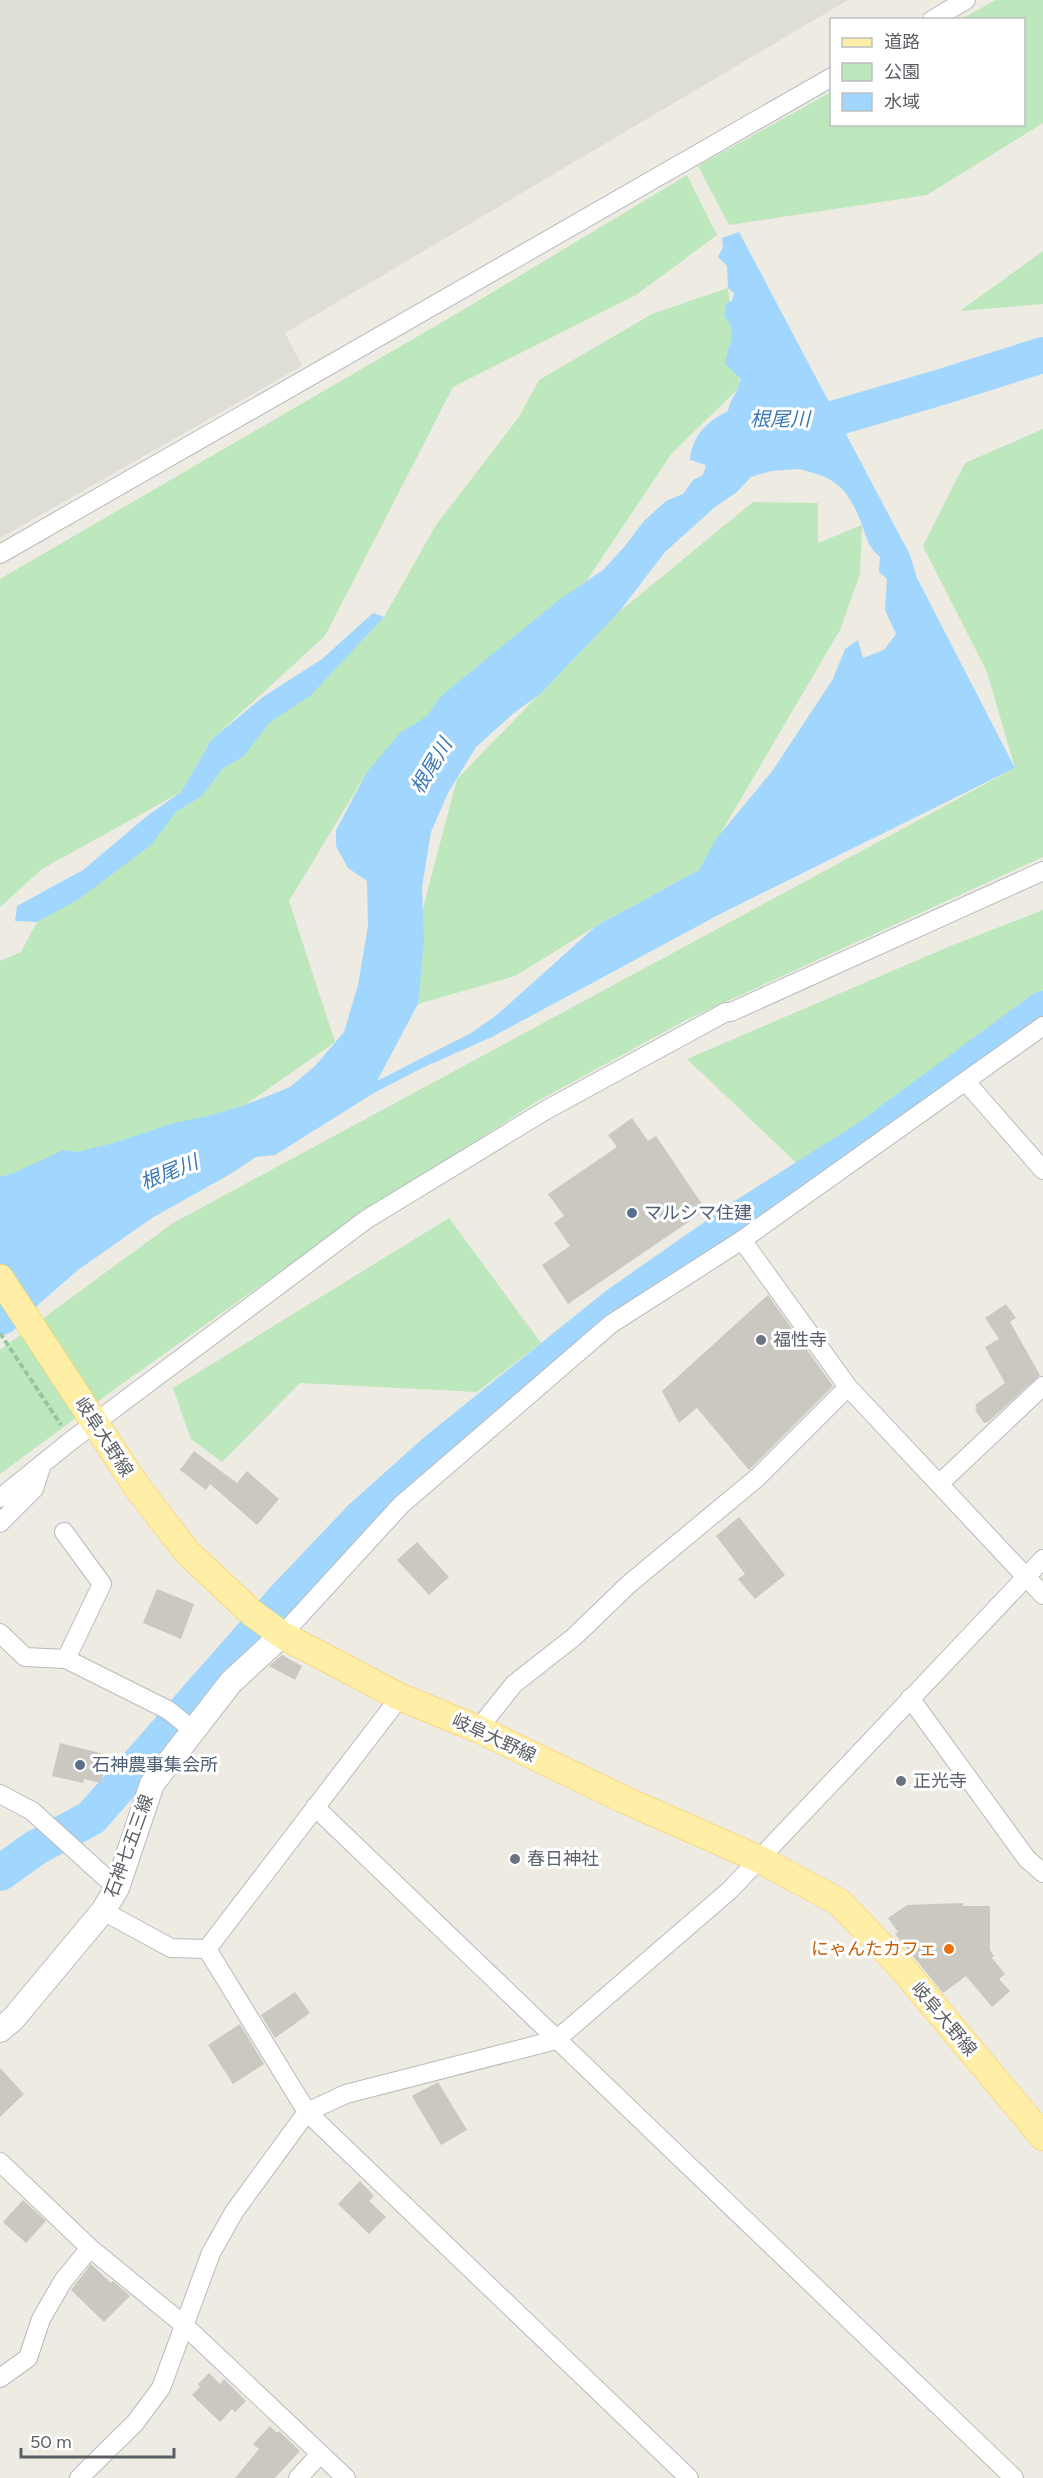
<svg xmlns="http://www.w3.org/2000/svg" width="1043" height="2478" font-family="Figtree,'Noto Sans JP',sans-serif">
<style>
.industrial{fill:#deddd6}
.green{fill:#bde7bc}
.water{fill:#a1d7ff;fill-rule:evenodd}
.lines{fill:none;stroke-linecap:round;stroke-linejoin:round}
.river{stroke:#a1d7ff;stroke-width:36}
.building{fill:#cbc8c1}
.street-casing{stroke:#b7babf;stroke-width:20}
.secondary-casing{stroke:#b7bbc1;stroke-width:26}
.primary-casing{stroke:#f9c750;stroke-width:28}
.path{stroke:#94c6a1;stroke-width:4;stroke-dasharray:6 3;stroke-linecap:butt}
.street{stroke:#fff;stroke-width:18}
.secondary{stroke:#fff;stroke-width:24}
.primary{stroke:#ffefa6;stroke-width:27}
.service-dot{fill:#5c6f8a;stroke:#fff;stroke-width:2}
.worship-dot{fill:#6b7280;stroke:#fff;stroke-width:2}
.food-dot{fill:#e8710a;stroke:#fff;stroke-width:2}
.labels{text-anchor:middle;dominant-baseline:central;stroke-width:6;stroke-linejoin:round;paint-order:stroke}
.service-label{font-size:18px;fill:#4e5e75;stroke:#fff;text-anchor:start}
.worship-label{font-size:18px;fill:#5b616d;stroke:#fff;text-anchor:start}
.street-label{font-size:18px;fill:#5a5e63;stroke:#fff}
.food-label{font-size:18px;fill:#c56008;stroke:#fff;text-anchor:end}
.water-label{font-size:20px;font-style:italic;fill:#3978b7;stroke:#fff}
</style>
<rect width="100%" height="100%" fill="#eeebe2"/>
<path class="industrial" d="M0,0h848l-563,333 17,33 -302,172z"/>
<g class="green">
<path d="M996,0h47v123l-116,72 -198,30 -31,-59 133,-74 1,32h192v-104l-63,-1z"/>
<path d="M687,175l30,60 -81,60 -183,92 -128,249 -113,103 -31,53 -139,77 -42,38v-328l463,-269z"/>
<path d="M1043,251v53l-83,7z"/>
<path d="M728,288l12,99 -68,66 -85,127 -220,192 -78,129 46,141 -90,63 -245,95v-239l21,-9 16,-30 347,-305 52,-92 83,-108 20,-37 113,-66z"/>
<path d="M1043,429v428l-357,163 -150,82 -197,128 -220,156 -119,88v-124l173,-127 842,-455 -28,-96 -64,-126 42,-83z"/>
<path d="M753,502l65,1v40l44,-18 -2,49 -20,56 -141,240 -103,56 -81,50 -97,28 5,-96 34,-129 162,-167z"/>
<path d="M1043,910v94l-237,168 -119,-113 261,-112z"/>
<path d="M449,1218l92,125 -64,49 -177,-9 -78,79 -31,-23 -18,-51z"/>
</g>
<g class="water">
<path d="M739,232l171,323 7,23 98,190 -293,145 -230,124 -72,32 -46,24 -99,62 -19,2 -24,16 -80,45 -74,52 -39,34 -27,28 -12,5v-160l14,-4 49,-23 14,2 33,-8 64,-21 34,-7 37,-11 45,-18 25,-21 29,-34 14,-47 10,-59 -1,-45 -19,-13 -12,-22v-16l31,-58 33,-39 27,-17 14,-20 118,-96 44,-30 21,-23 20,-26 22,-20 17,-7 10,-14 10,-5 3,-10 -16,-5c2,-24 17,-39 38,-49 2,-13 12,-20 12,-33l-15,-14c3,-20 14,-31 -1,-48l3,-14 5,-1 2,-8 -6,-5 -1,-22 -9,-9 5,-10 -1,-9zM798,469c38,8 50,19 64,56 6,16 5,20 18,32l-1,15 8,7 -2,31 11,24 -12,16 -21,8 -5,-18 -13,9 -12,30 -60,91 -57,69 -17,31 -103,56 -98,88 -27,19 -94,48 41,-77 6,-62 -2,-55 9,-55 17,-39 28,-46 38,-34 26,-19 79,-82 46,-60 50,-45 22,-15 14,-15 20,-6z"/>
<path d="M373,613l11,4 -74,79 -40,26 -26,34 -21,12 -21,28 -25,15 -26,34 -72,54 -42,23 -22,-1 2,-15 66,-36 64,-54 34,-24 31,-53 51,-42 59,-38z"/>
</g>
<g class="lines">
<g class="river">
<path d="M791,431l147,-43 105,-33"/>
<path d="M0,1873l35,-25 56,-30 194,-220 76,-80 76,-68 180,-145 126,-88 122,-77 178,-131"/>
</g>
</g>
<g class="building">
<path d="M632,1118l16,23 8,-5 50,74 -138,94 -26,-39 28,-19 -16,-23 10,-7 -16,-22 69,-47 -9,-12z"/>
<path d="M768,1295l65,91 -84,84 -52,-62 -18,15 -17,-32z"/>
<path d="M1006,1304l10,14 -6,4 30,53 -52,47 -4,1 -9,-13 2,-2 -2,-3 30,-22 -20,-36 14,-8 -14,-21z"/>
<path d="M194,1451l43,32 10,-12 32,28 -22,26 -47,-41 -4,6 -26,-20z"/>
<path d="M739,1517l46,58 -30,24 -17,-20 7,-5 -29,-38z"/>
<path d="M417,1542l32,35 -20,18 -32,-35z"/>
<path d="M157,1589l37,15 -13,35 -38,-16z"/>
<path d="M282,1655l20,11 -7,14 -26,-14z"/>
<path d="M60,1743l48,12 -7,28 -17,-4 -1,4 -31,-7z"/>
<path d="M963,1903v3h27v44l4,6 -2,2 13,16 -6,5 11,12 -18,16 -26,-31 -23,17 -48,-59 3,-2 -10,-14 19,-13z"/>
<path d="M295,1992l15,21 -35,25 -14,-23z"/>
<path d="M240,2024l24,40 -31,20 -25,-39z"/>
<path d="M0,2068l24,26 -24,23z"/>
<path d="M438,2082l29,48 -26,15 -29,-49z"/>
<path d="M360,2181l14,15 -5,5 17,16 -17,17 -31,-30z"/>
<path d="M23,2200l23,21 -20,22 -23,-21z"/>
<path d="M91,2264l20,19 2,-2 17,15 -26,26 -33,-32z"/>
<path d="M209,2373l11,11 4,-5 22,22 -11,11 -3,-3 -12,13 -28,-27 8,-8 -2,-3z"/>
<path d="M270,2426l7,7 2,-2 21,20 -25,27h-40l24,-29 -6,-5z"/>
</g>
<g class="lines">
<g class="street-casing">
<g id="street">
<path d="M932,20l34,-20"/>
<path d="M0,554l832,-477"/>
<path d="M966,1082l77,88"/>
<path d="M742,1240l106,147 195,208"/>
<path d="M939,1484l104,-98"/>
<path d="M0,1498l72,-58 295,-221 179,-109 180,-98h5l312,-141"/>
<path d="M0,1523l34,-34 8,-25"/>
<path d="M64,1532l38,52 -36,75"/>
<path d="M0,1633l25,24 41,2 102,51 25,20"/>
<path d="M282,1635l119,-130 210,-181 131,-84 301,-214"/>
<path d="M910,1698l117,161 16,14"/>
<path d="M478,1729l36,-45 60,-47 55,-53 129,-107 90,-90"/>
<path d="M0,1794l32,17 85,77"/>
<path d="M315,1807l699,671"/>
<path d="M103,1911l68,37 36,1"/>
<path d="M207,1949l100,163 382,366"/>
<path d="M207,1949l193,-252"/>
<path d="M0,2162l90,86 94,77 162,153"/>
<path d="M0,2378l28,-20 13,-39 22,-38 27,-33"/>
<path d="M79,2478l56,-55 26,-35 50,-135 23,-41 73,-100 39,-18 210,-54 174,-150 313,-331"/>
<path d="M298,2478l22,-24"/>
</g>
</g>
<g class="secondary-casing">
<path id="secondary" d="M0,2030l13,-11 90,-108 14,-23 35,-104 79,-102 51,-47"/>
</g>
<g class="primary-casing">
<path id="primary" d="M0,1278l137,209 50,65 65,61 30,22 118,62 78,32 147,71 134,59 80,43 59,61 145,174"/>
</g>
<path class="path" d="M0,1333l61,92"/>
<use href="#street" class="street"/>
<use href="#secondary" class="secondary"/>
<use href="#primary" class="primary"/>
</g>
<g class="service-dot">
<circle cx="632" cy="1213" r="6"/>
<circle cx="80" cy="1765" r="6"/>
</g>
<g class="worship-dot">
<circle cx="761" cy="1340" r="6"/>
<circle cx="901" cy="1781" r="6"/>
<circle cx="515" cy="1859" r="6"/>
</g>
<circle class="food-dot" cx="949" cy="1949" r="6"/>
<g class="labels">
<g class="service-label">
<text x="644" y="1213">マルシマ住建</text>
<text x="92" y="1765">石神農事集会所</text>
</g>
<g class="worship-label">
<text x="773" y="1340">福性寺</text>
<text x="913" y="1781">正光寺</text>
<text x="527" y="1859">春日神社</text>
</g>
<g class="street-label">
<text transform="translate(104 1437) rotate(57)">岐阜大野線</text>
<text transform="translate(494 1738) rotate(25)">岐阜大野線</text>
<text transform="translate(129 1846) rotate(-70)">石神七五三線</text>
<text transform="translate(944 2019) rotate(50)">岐阜大野線</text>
</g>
<g class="food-label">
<text x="937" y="1949">にゃんたカフェ</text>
</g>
<g class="water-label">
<text x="780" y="419">根尾川</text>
<text transform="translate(431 766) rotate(-59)">根尾川</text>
<text transform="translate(169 1172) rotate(-22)">根尾川</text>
</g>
</g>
<rect x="830" y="18" width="195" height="108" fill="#ffffff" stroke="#bdbfc1" stroke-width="1.5"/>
<rect x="842" y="38" width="30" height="9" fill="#ffefa6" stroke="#bdbfc1" stroke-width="1.5"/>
<text x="884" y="48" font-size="18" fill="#5a5e63">道路</text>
<rect x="842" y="63" width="30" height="18" fill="#bde7bc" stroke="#bdbfc1" stroke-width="1.5"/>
<text x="884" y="78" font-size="18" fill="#5a5e63">公園</text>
<rect x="842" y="93" width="30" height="18" fill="#a1d7ff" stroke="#bdbfc1" stroke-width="1.5"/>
<text x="884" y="108" font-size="18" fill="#5a5e63">水域</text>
<path d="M21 2448v9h153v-9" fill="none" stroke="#5a5e63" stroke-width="3"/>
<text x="30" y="2448" font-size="18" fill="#5a5e63" stroke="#ffffff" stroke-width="4.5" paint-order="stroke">50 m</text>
</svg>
